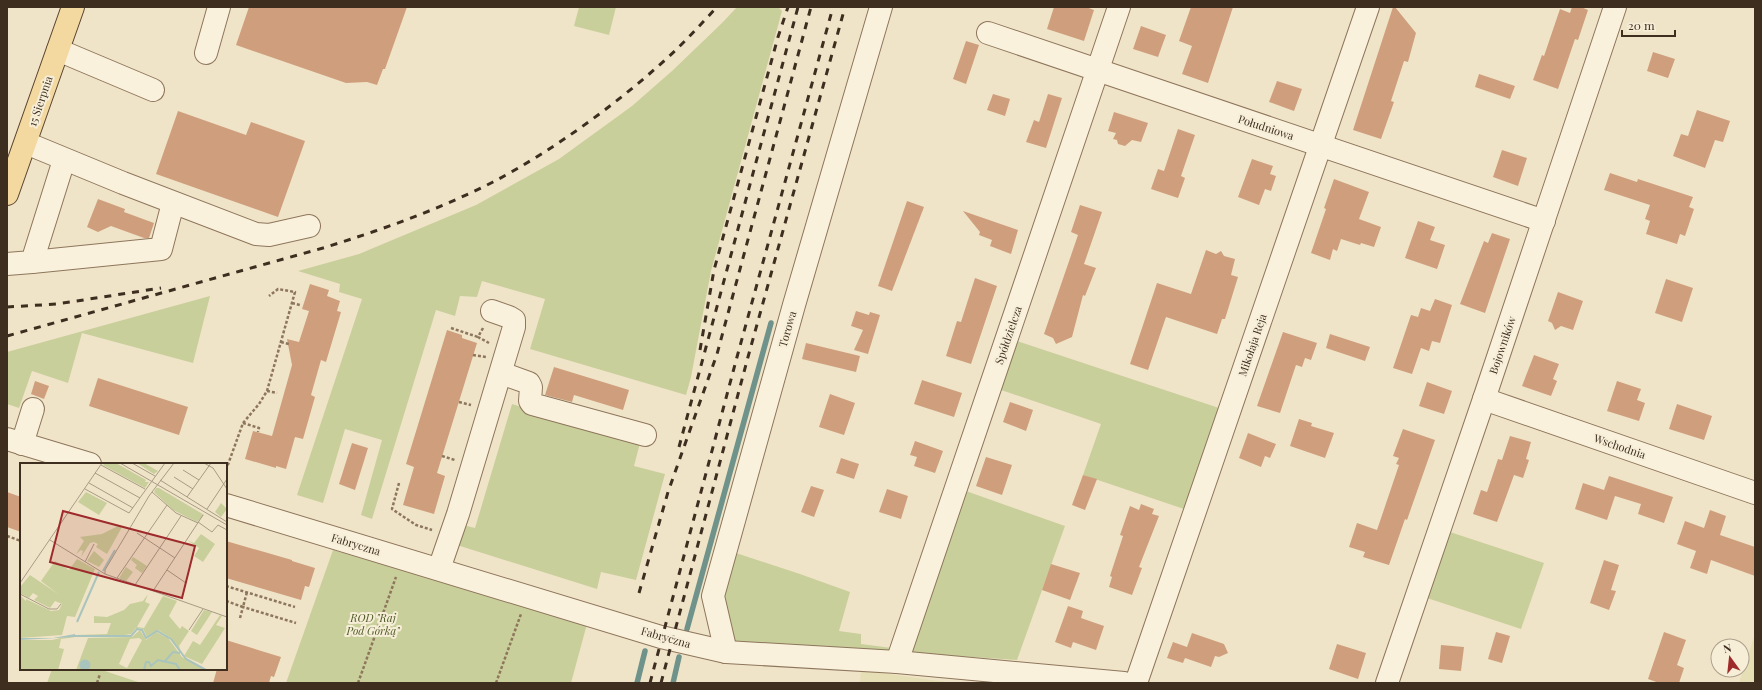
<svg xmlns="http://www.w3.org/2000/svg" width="1762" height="690" font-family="'Playfair Display',serif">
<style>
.farmland{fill:#e6deb5}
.green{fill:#c9cf9b}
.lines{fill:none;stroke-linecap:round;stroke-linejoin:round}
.stream{stroke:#6f938a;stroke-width:5.5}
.building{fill:#cf9f7d}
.minor-casing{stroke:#8d765c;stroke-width:24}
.major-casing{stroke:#5b4430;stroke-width:24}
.path{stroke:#8d765c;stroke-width:2.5;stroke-dasharray:3 2;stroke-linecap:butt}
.minor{stroke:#faf1dc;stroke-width:22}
.major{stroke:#f3d9a0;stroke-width:22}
.rail{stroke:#3d2e20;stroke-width:3;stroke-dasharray:7 7;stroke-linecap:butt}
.labels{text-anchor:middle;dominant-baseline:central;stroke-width:4;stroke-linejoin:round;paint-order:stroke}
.street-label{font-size:11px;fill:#3d2e20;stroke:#f7eed8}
.park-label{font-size:11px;font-style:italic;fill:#4d5a26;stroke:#f7eed8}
.inset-river{fill:none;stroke:#a9c4bc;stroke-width:2}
.inset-road{fill:none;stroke:#a89b85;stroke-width:1}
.view{fill:#9e2a2b;fill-opacity:0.15;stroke:#9e2a2b;stroke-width:2}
.inset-edge{fill:none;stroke:#3d2e20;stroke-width:2}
</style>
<rect width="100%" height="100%" fill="#f0e4c8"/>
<g class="farmland">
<path d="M1755,633v50h-16l16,-49z"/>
<path d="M861,670l92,13h-93z"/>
</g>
<g class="green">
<path d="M579,7h37l-7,28 -35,-9z"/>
<path d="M737,7h41l4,4 -71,260 -20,106 -5,18 -156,-46 15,-50 -63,-18 -5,16 -17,-1 -5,20 -19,-6 -64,209 -11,-4 21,-75 -37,-11 -22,74 -26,-8 65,-196 -23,-7 1,-8 -42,-13 61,-17 117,-49 83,-46 73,-53 40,-35 50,-48z"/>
<path d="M210,296l-17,67 -111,-30 -14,50 -36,-12 -13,37 -12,-4v-52z"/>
<path d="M1017,341l202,67 -35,101 -101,-34 18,-51 -100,-34z"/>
<path d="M512,404l128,39 -6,23 31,8 -29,106 -35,-8 -4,17 -140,-44 6,-20 12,3z"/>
<path d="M966,491l99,35 -48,134 -105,-7z"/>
<path d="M1450,532l94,31 -23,66 -94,-31z"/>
<path d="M333,550l254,74 -16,59h-285z"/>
<path d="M733,552l67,22 50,18 -11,39 22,3v10l31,4 -6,3 -152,-9 -13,-50z"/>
<path d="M52,669h47l42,14h-94z"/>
</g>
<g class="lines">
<g class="stream">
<path d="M687,629l84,-306"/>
<path d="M637,683l8,-32"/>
<path d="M673,683l6,-26"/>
</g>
</g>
<g class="building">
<path d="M249,7h158l-22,62h-2l-6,16 -10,-3 -21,1 -110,-38z"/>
<path d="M1054,7h32l8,3 -10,31 -37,-12z"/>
<path d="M1191,7h42l-25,76 -26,-9 10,-28 -13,-5z"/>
<path d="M1393,7h2l21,26 -8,29 -4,-1 -13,40 3,1 -13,37 -28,-9z"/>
<path d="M1572,7h9l7,3 -10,30 -3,-1 -17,50 -25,-9 9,-25 2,1 16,-47 10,4z"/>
<path d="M1141,26l25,9 -8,22 -25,-8z"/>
<path d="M966,41l13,4 -13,39 -13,-5z"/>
<path d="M1653,52l22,7 -7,19 -21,-7z"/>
<path d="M1479,74l36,12 -5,13 -35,-12z"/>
<path d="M1277,81l25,8 -8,22 -25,-9z"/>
<path d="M993,94l17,5 -5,17 -18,-6z"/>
<path d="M1048,94l14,4 -16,50 -20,-6 8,-22 5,2z"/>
<path d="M1697,110l33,11 -7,21 -8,-2 -10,28 -32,-12 8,-22 7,2z"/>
<path d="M178,111l68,24 5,-13 54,19 -27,76 -122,-43z"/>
<path d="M1114,112l34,11 -7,19 -9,-2 -7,6 -7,-2 -1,-4 -4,-1 3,-6 -8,-2z"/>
<path d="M1178,129l17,6 -14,41 4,2 -7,20 -27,-9 7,-20 6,2z"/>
<path d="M1502,150l25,8 -9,28 -25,-9z"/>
<path d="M1252,159l21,7 -3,8 6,2 -5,15 -6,-2 -6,16 -21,-8z"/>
<path d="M1610,173l27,9 1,-3 55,18 -4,10 5,2 -9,27 -5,-2 -3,10 -31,-10 4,-13 -5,-2 5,-14 -46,-15z"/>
<path d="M1334,179l35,13 -10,27 22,8 -7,20 -13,-4 -1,2 -19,-6 -4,12 -4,-2 -3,11 -19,-7 15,-44 -2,-1z"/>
<path d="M98,199l27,10 -1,3 30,11 -5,15h-5l-33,-12 -13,6 -11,-5z"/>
<path d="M907,201l17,6 -32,84 -14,-5z"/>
<path d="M1080,205l22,7 -18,52 12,4 -11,28 -2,-1 -11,42 -16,7 -3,-6 -9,-4 34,-99 -7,-3z"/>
<path d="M963,211l55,19 -7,24 -21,-8 2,-6 -13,-5 1,-3z"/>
<path d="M1418,221l17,6 -5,13 15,5 -8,24 -32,-11z"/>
<path d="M1492,233l18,6 -25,74 -25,-9 24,-63 4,2z"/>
<path d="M1206,250l10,4 5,-3 3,5 11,3 -4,16 7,2 -13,42h-3l-5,15 -51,-17 -18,53 -18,-6 27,-81 34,11z"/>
<path d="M975,278l22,8 -26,78 -25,-8 11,-35 4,1z"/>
<path d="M1666,279l27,9 -11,34 -27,-9z"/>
<path d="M310,284l19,6 -2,6 13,5 -3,10 4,1 -15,50 -5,-2 -10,35 4,2 -12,42 -8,-2 -9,32 -10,-3v2l-31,-9 8,-28 19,5 20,-71 -5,-26 12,3 10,-31 -7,-2z"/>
<path d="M1558,292l25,9 -10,29 -12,-4 -6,4 -3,-7 -4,-2z"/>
<path d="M1435,299l17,6 -12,38 -8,-2 -3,10 -8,-3 -9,26 -19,-6 18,-53 7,2 3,-9 9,3z"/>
<path d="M856,311l13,4 1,-3 10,3 -12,39 -14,-4 9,-20 -12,-4z"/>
<path d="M447,330l15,5v3l15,5 -40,130 8,3 -11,38 -31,-9 11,-38 -8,-3z"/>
<path d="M1283,332l34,11 -6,17 -6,-2 -3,9 -6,-2 -16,48 -23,-7z"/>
<path d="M1330,334l40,13 -5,14 -39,-13z"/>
<path d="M806,343l54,13 -4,16 -54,-13z"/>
<path d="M1534,355l25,9 -6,15 4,2 -6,15 -29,-10z"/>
<path d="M554,367l75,23 -6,20 -49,-15 -2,7 -27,-7z"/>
<path d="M98,378l90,29 -9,28 -90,-29z"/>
<path d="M922,380l40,13 -8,24 -40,-13z"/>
<path d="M35,381l14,5 -5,13 -13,-5z"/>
<path d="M1617,381l24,8 -4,11 8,3 -6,18 -32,-10z"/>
<path d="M1427,382l25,9 -8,23 -25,-8z"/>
<path d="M830,394l25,9 -11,32 -25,-8z"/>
<path d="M1010,402l23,8 -7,21 -23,-9z"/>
<path d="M1677,404l35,12 -8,24 -35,-11z"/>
<path d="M1299,419l13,4 -1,3 23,7 -9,25 -35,-12z"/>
<path d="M1403,429l32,11 -28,80 -2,-1 -16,46 -26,-8 2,-5 -16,-5 8,-24 20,7 22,-65 -3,-1 3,-6 -6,-2z"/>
<path d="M1248,433l28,11 -6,14 -5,-2 -4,11 -22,-9z"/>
<path d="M1510,436l21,6 -5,17 3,1 -6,18 -9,-3 -17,47 -24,-8 8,-24 6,2 11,-33 4,1z"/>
<path d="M915,441l28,10 -8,22 -21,-7 3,-9 -7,-2z"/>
<path d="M352,443l16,5 -13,42 -16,-6z"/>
<path d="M986,457l26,8 -10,30 -26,-9z"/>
<path d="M841,458l18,6 -5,15 -18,-6z"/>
<path d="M1083,475l14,4 -12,31 -13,-5z"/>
<path d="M1609,476l64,21 -9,26 -26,-9 3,-10 -26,-8 -8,24 -32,-11 8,-26 21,7z"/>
<path d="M811,486l13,4 -10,27 -13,-5z"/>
<path d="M887,489l21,7 -7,23 -22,-7z"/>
<path d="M7,492l14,5v35l-14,-5z"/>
<path d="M1141,504l13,5 -2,5 7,2 -20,51 3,1 -10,27 -23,-8 3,-10 -2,-1 13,-40 -3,-1 10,-29 9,4z"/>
<path d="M1710,510l16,6 -6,19 35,12v29l-44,-16 -4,14 -17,-6 6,-17 -19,-7 8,-23 19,7z"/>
<path d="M226,541l66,19v1l23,7 -6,19 -4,-1 -4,14 -75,-22z"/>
<path d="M1604,560l15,5 -8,25 5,1 -7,19 -19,-7z"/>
<path d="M1051,564l29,9 -10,27 -28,-10z"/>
<path d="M1068,606l15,5 -2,7 23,8 -8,24 -23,-8 -2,6 -16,-6z"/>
<path d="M1496,632l14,4 -8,27 -14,-4z"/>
<path d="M1664,632l22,8 -9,25 7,3 -5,15h-20l-11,-4z"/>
<path d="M1192,633l32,11 4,9 -9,4 -4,-1 -4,11 -26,-9 -2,5 -16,-5 6,-16 14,5z"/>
<path d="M226,640l55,17 -7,20 -3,-1 -2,7h-56l4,-14h9z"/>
<path d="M1337,644l29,9 -8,26 -29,-10z"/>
<path d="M1441,645l23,2 -3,24 -22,-2z"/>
</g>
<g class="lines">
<g class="minor-casing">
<g id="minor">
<path d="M988,33c185,64 371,125 556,188"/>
<path d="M58,50l95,40"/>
<path d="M206,53l13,-46"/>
<path d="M26,143l97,40 133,51 13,1 40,-9"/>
<path d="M32,262l129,-13 12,-46"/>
<path d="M7,264l25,-2 32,-102"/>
<path d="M501,373l28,10 2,4 -1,14 2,3 113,31"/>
<path d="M1484,399l271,94"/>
<path d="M7,439l83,25"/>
<path d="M22,444l11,-35"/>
<path d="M226,505l435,132 65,15 171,10 227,21"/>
<path d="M439,569l19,-55 56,-187v-7l-5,-3 -17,-6"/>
<path d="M726,652l-13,-56 81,-291 87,-298"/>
<path d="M897,662l222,-655"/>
<path d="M1136,683l232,-676"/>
<path d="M1387,683l97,-284 131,-392"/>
</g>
</g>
<g class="major-casing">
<path id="major" d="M7,194l66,-187"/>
</g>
<g class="path">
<path d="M292,303l8,2"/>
<path d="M451,328l27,9"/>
<path d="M483,328l-5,9 11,6"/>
<path d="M281,342l8,2"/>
<path d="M473,355l13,2"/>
<path d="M267,391l10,2"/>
<path d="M459,402l12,3"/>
<path d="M243,423l16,5 -1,4"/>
<path d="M442,456l13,4"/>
<path d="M226,470l17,-47 16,-19 8,-13 28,-99 -17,-3 -9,7"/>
<path d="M399,483l-7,26 24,16 16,5"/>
<path d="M7,536l14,5"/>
<path d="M226,586l69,21"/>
<path d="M226,601l17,6 4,-15"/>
<path d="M240,618l3,-11 53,16"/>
<path d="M97,683l3,-9"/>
<path d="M358,683l38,-106"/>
<path d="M496,683l25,-69"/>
</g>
<use href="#minor" class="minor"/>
<use href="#major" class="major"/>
<g class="rail">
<path d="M7,307l50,-3 104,-16"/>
<path d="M7,336l316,-88c58,-18 115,-38 170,-66 63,-33 132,-84 184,-133 14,-14 27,-28 40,-42"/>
<path d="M700,350l14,-80 64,-233 10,-30"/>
<path d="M679,447l119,-440"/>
<path d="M639,593l29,-101 49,-138 94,-347"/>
<path d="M650,683l87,-326 96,-350"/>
<path d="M661,683l87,-326 97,-350"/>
</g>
</g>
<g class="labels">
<g class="street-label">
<text transform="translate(40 101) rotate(-71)">15 Sierpnia</text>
<text transform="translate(1266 127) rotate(18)">Południowa</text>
<text transform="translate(787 329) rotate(-74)">Torowa</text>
<text transform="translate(1008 335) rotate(-71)">Spółdzielcza</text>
<text transform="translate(1252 345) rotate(-71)">Mikołaja Reja</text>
<text transform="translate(1502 345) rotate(-71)">Bojowników</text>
<text transform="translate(1620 446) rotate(19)">Wschodnia</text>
<text transform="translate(356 544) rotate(17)">Fabryczna</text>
<text transform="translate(666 637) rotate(16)">Fabryczna</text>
</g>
<g class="park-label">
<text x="373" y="617">ROD "Raj<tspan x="373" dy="13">Pod Górką"</tspan></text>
</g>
</g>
<g transform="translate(20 463)">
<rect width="207" height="207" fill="#f0e4c8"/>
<path d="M85,0h11l30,17 -1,2h4l-4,6 -42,-23zM117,0h7l14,8 -4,3zM136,25h3l52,31 -7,-4 -7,7 -24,-12 -19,-18zM66,29l21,11 -8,12 -21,-13zM201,40l6,6 -6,8 -6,-5zM100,62l2,2 -15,27 -11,-7 2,-3 -4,-2 -4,1 -9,14 2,-6 -2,-1 -5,4 8,-13 -4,-4 22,-3zM181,71l14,10 -12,18 -9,-6 5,-8 -12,-8 7,3zM74,88l10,9 -5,7 -12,-6zM113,94l14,9 -5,7 -7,-5 2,-3 -6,-5zM57,96l18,10 -20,48 -8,-1 -5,19 -42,3v-43l6,6v-2l25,12 8,-1 3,-6 -7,-3 -5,7 -16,-8 4,-4 -5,-3 -4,5 -9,-5v-6l10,-12 28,19 -17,-13 14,-20 14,9zM106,104l7,5 -7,9 -7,-3zM128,131l-3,8 5,2 -13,23 7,1 19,-32 14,5 -8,15 11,13 2,-3 7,5 -10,15 2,6h-1l-9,-14 -13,-8 -11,7 -4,-8 -7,-1 -5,6 -6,1h-48l30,-1 4,-11h-17v-7l13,1 17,-7 6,-6 13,-3zM184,147l8,2 -15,23 -6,-4zM200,152l2,1 -6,9 9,3 -23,36 -18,-8 9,-15 7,4zM120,167l6,10 10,-8 12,6 14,19 23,13h-129l12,-32 44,-1zM119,175l3,2 -15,28 -8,-4 11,-25zM45,174h10l-14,2 -2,9 5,1 -6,21h-38v-30h32z" fill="#c9cf9b" fill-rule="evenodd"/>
<path d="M55,171v3l-55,3v-2h33zM59.5 202a5.5 5.5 0 1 1 11 0a5.5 5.5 0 1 1-11 0Z" fill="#a9c4bc"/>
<path class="inset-river" d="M83,108l12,-21M57,159l22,-50M52,173h59l6,-7 5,1 4,8 11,-7 14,8 15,20 20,11M145,198l8,-9 7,1M124,207l2,-8h3l2,4 7,-6 18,4 4,6"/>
<path class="inset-road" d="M100,0l107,62M112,0l23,13M184,0l9,5 14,21M81,2l44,24M163,7l16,10M75,10l45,25M154,14l19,12M140,17l67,42M69,20l44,25M65,26l44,24 36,-50M132,29l24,21 22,10M167,34l24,-34M187,46l20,-30M178,59l14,10 6,-7 9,5M117,70l38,25M30,77l55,34 122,43M65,99l9,-18M147,107l19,13M85,111v-4l44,-74 25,-33M97,115l50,-73M0,120l82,-120M115,122l46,-69M133,128l50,-76M0,131l29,15h8l4,-5M169,167l14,-21"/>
<path class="view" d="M43,48l132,35 -13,52 -132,-36z"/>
<rect width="207" height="207" class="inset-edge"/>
</g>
<rect width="1762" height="690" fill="none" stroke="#3d2e20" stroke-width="16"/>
<g transform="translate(1730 658) rotate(345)"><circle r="19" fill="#f7eed8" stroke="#ada18e"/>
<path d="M0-3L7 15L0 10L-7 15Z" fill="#9e2a2b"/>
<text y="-6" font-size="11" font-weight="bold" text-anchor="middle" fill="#3d2e20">N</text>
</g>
<path d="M1622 30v6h53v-6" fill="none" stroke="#3d2e20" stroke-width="2"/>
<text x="1628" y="30" font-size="12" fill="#3d2e20" stroke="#f7eed8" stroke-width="3" paint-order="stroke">20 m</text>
</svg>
